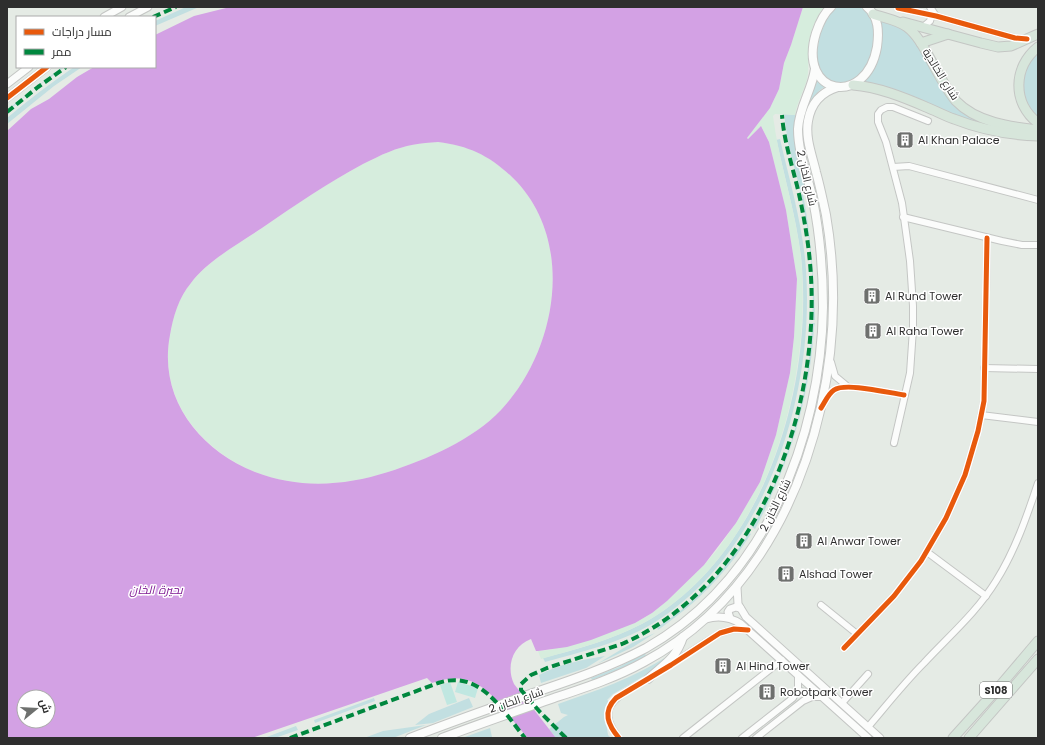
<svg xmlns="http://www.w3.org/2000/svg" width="1045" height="745" font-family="Poppins,Cairo,sans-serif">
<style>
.green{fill:#c2dfe1}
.sand{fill:#d6eddd}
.pitch{fill:#c0e7e1}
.water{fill:#d3a1e4;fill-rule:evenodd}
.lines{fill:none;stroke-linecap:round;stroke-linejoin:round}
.minor-casing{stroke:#c4c6c4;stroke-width:8}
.tertiary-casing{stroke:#c4c6c4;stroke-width:9}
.secondary-casing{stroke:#c4c6c4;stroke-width:10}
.primary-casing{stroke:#c4c6c4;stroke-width:11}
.minor{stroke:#fbfcfb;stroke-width:6}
.tertiary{stroke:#fbfcfb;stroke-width:7}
.secondary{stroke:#fbfcfb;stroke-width:8}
.primary{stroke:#d7e6db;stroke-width:9}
.quiet{stroke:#00873e;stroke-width:4;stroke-dasharray:8 4;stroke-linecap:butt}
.cycleway-casing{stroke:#fff;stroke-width:8}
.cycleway{stroke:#e8590c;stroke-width:5}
.labels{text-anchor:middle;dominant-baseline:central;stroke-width:3;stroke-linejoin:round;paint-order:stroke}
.shield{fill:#fff;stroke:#6d6d6d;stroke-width:1}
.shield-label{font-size:10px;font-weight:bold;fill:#2e2e2e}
.street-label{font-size:11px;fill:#2e2e2e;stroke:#fff}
.poi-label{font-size:11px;fill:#2e2e2e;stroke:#fff;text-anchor:start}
.water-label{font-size:12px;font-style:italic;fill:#801c94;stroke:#fff}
</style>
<rect width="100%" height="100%" fill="#e5ebe5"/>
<g class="green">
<path d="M186,7h13l-44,19v-5z"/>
<path d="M838,7h22c5,4 10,7 12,13 7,17 -3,49 -17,59 -11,8 -29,4 -35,-8 -4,-8 -4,-16 -2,-24 2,-15 6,-32 20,-40z"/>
<path d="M880,19l19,8 13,9 39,64 68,33 -57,-14 -99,-37 8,-11z"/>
<path d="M1038,51v68c-21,-19 -19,-49 0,-68z"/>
<path d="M62,67h3l-31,22 -27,23v-2z"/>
<path d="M74,67h8l-28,19 -47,38v-6c21,-18 44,-35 67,-51z"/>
<path d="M818,80l8,6c-12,7 -18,17 -21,30h-2l7,-21z"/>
<path d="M784,114l11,1c-1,26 5,51 11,76l-5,2 -13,-50z"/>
<path d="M780,139c10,44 23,86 26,131 9,126 -41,285 -154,354 -32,19 -71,28 -107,38l-2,-4c40,-10 86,-23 120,-47 106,-74 151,-231 138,-355 -5,-39 -16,-76 -24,-114l-1,-2z"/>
<path d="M803,194c8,42 11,84 12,126h-3c3,-41 -2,-84 -11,-125z"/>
<path d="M812,323h3l-1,4c-4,72 -25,138 -59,202l-3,-2c38,-61 57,-133 60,-204z"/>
<path d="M749,533l2,1c-9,13 -17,26 -28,38 -18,22 -41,41 -65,58l-1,-3c38,-23 68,-57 92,-94z"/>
<path d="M655,633l-22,14 -36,17 35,-21z"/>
<path d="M645,653l1,3 -26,13 -28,11 -1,-2 28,-11z"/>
<path d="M605,656l-19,12 -45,15 -2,-8c20,-11 43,-15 66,-19z"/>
<path d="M668,656l2,1 -26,19 -31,18 -6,6 2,1 -4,15 3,19 3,3h-55l-7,-9 15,-12 4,-2 -7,-2 -3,-9c38,-13 75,-26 110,-48z"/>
<path d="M374,698l1,3 -60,22 -1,-3z"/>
<path d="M469,698l4,9 -40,16 -18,2 14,-11z"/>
<path d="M426,725l-33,13h-29l19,-7z"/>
<path d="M296,726l2,4 -23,8h-11z"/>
<path d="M490,728l2,9 -2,1h-28z"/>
</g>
<g class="sand">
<path d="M803,7h21c-10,12 -16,31 -16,47 0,8 1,16 -1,25 -3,12 -10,23 -12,36l-20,-1 -2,2c6,48 23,94 28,143 11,124 -34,285 -144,356 -34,22 -77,33 -116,44l-3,-8 12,-1 85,-27 17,-10 15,-12 37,-36 13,-15 19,-27 24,-41 16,-47 14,-62 4,-36 3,-58 -11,-69 -17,-68 -8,-16 -13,13 -1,-1 23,-30 9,-19 5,-26 7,-18z"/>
<path d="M438,142c33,4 51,13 75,36 63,62 45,171 -12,232 -27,29 -75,50 -113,62 -44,14 -89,17 -133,0 -56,-23 -97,-75 -85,-137 3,-18 9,-38 21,-52 16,-21 45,-38 67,-52 34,-24 68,-47 105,-67 9,-4 17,-9 26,-12 16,-7 32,-9 49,-10z"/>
</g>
<g class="pitch">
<path d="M450,682l7,20 -10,3 -7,-20z"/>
<path d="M458,682l20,6 -3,10 -20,-6z"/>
</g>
<path class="water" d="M230,7h573l-12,38 -7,18 -5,26 -9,19 -23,30 1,1 13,-13 8,16 17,68 11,69 -3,58 -4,36 -14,62 -16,47 -24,41 -32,42 -37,36 -15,12 -17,10 -44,17 -24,7 -29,4h-2l-5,-12c-19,7 -25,28 -17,45l42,54h-28c-9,-10 -18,-21 -26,-31 -21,-25 -37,-35 -70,-24l-5,-5 -175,60h-245v-607l24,-22 18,-10 28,-22 17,-10h61v-32l39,-19zM438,142c32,4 52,14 75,36 63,62 45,171 -12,232 -27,29 -75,50 -113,62 -44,14 -89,17 -133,0 -57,-23 -97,-75 -85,-137 3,-18 9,-38 21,-52 16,-22 49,-40 71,-55 33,-23 66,-45 101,-64 9,-4 17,-9 26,-12 16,-7 32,-9 49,-10zM24,697h24v24h-24z"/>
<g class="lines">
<g class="minor-casing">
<g id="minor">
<path d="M930,7l6,9"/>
<path d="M898,8l38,8 79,22 10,1"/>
<path d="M923,27l7,-6 2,-6"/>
<path d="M893,167l16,-1 129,34"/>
<path d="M903,217l99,24 20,4h16"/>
<path d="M831,362l4,14 12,10"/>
<path d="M984,368l54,1"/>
<path d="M823,405c3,-6 6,-12 11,-15 12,-8 55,3 70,5"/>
<path d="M981,415l57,7"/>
<path d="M894,443l16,-70 3,-44v-23l-3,-45 -8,-58 -16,-61 -8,-20v-8l3,-4 6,-3h6l35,14"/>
<path d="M927,552l59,44"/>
<path d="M821,605l36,29"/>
<path d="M844,648l50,-52 27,-35 25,-43 19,-43 13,-44 6,-30 3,-163"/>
<path d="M662,670l58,-37 14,-4 14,1"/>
<path d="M797,693l3,-2 5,1 2,4 -1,3"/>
<path d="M842,703l26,-29"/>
<path d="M868,727c18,-21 36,-44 56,-64 25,-27 53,-51 72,-82 19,-30 31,-65 42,-98"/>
<path d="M619,738c-29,-35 6,-44 32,-61"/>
<path d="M683,738l99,-78"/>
<path d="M742,738l51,-40 5,-10v-13"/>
<path d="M756,738l47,-37 9,-4h11"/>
</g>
</g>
<g class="tertiary-casing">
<g id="tertiary">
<path d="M104,17l18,-10"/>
<path d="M129,17l19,-10"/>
<path d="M7,84l22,-17"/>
<path d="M7,98l40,-31"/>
<path d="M737,587l1,17 8,13 134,121"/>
<path d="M730,618l-2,-6 2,-3 6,-2 4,1"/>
<path d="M706,619c13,-4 24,-2 35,5l127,114"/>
</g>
</g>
<g class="secondary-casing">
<g id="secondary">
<path d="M831,7c-8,7 -12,17 -15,26 -19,63 50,75 61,14 2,-15 2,-30 -10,-40"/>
<path d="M648,679c15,-14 28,-20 35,-42"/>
<path d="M410,738c41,-16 82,-30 123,-45 39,-13 77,-26 113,-45 119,-67 175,-210 177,-341 0,-36 -3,-72 -10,-107 -5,-23 -15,-47 -15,-71 1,-22 14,-39 17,-60"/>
<path d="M442,738c37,-14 75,-27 112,-40 30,-10 61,-20 90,-36 97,-52 153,-149 177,-255 14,-63 16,-128 5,-192 -3,-14 -6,-29 -10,-43 -4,-17 -11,-34 -8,-51 3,-18 13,-29 30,-34"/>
</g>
</g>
<g class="primary-casing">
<g id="primary">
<path d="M873,14c11,4 25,6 34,13 12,9 19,25 26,37 7,13 14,26 23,37 20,21 54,26 82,29"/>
<path d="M903,22l78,21 17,4 13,-1 27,-12"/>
<path d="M921,43l27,-9"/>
<path d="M1038,47c-25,20 -26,56 0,76"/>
<path d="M853,85c25,2 50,12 73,22 10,4 19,9 28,12 28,11 55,16 84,17"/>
<path d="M953,738l46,-51 39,-46"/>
<path d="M969,738l69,-79"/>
</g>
</g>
<use href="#minor" class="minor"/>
<use href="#tertiary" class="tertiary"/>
<use href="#secondary" class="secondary"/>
<use href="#primary" class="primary"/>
<g class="quiet">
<path d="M153,17l23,-10"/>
<path d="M7,112l31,-25 28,-20"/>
<path d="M290,738l148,-55c42,-14 64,27 87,55"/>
<path d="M566,738l-26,-26 -19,-22v-6l10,-9 16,-7 75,-24c139,-61 201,-238 188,-381 -2,-23 -6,-46 -11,-69 -6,-26 -15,-52 -17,-79"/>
</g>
<g class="cycleway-casing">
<g id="cycleway">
<path d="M898,8l38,8 79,22 12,1"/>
<path d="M7,98l40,-31"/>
<path d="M821,408c4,-6 7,-14 13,-18 12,-8 55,3 70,5"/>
<path d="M844,648l50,-52 27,-35 25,-43 19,-43 13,-44 6,-30 3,-163"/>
<path d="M619,738c-11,-13 -17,-26 -3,-40l55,-33 49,-32 14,-4 14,1"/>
</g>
</g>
<use href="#cycleway" class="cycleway"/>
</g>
<defs>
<g id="building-square" transform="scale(0.9)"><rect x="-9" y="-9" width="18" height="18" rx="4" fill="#6e706e" stroke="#fff"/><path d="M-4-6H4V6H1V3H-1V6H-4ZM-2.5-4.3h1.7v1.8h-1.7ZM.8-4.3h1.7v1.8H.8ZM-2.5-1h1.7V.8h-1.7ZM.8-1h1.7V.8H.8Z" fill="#fff"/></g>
</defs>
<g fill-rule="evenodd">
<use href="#building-square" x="905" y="140"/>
<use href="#building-square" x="872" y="296"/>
<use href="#building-square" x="873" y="331"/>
<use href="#building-square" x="804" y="541"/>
<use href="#building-square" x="786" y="574"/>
<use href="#building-square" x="723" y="666"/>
<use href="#building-square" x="767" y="692"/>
</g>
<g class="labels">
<rect class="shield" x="980" y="682" width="32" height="16" rx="3"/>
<g class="shield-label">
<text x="996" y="690">S108</text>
</g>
<g class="street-label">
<text transform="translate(941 74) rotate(58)">شارع الخالدية</text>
<text transform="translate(807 178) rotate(77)">شارع الخان 2</text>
<text transform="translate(775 505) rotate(-64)">شارع الخان 2</text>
<text transform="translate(516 700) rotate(-19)">شارع الخان 2</text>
</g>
<g class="poi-label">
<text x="918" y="140">Al Khan Palace</text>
<text x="885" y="296">Al Rund Tower</text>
<text x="886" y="331">Al Raha Tower</text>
<text x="817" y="541">Al Anwar Tower</text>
<text x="799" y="574">Alshad Tower</text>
<text x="736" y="666">Al Hind Tower</text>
<text x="780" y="692">Robotpark Tower</text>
</g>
<g class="water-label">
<text x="156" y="589">بحيرة الخان</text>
</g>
</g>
<rect width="1045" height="745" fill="none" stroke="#2e2e2e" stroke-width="16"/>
<rect x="16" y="16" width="140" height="52" fill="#ffffff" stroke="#ababab"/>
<rect x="24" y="29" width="20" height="6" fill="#e8590c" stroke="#ababab"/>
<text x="52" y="36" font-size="12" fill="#2e2e2e">مسار دراجات</text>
<rect x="24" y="49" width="20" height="6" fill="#00873e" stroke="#ababab"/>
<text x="52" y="56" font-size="12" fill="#2e2e2e">ممر</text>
<g transform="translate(36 709) rotate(72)"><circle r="19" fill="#ffffff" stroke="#ababab"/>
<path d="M0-3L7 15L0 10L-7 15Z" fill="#6e706e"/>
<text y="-6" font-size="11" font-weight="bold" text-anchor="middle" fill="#2e2e2e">ش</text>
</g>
</svg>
